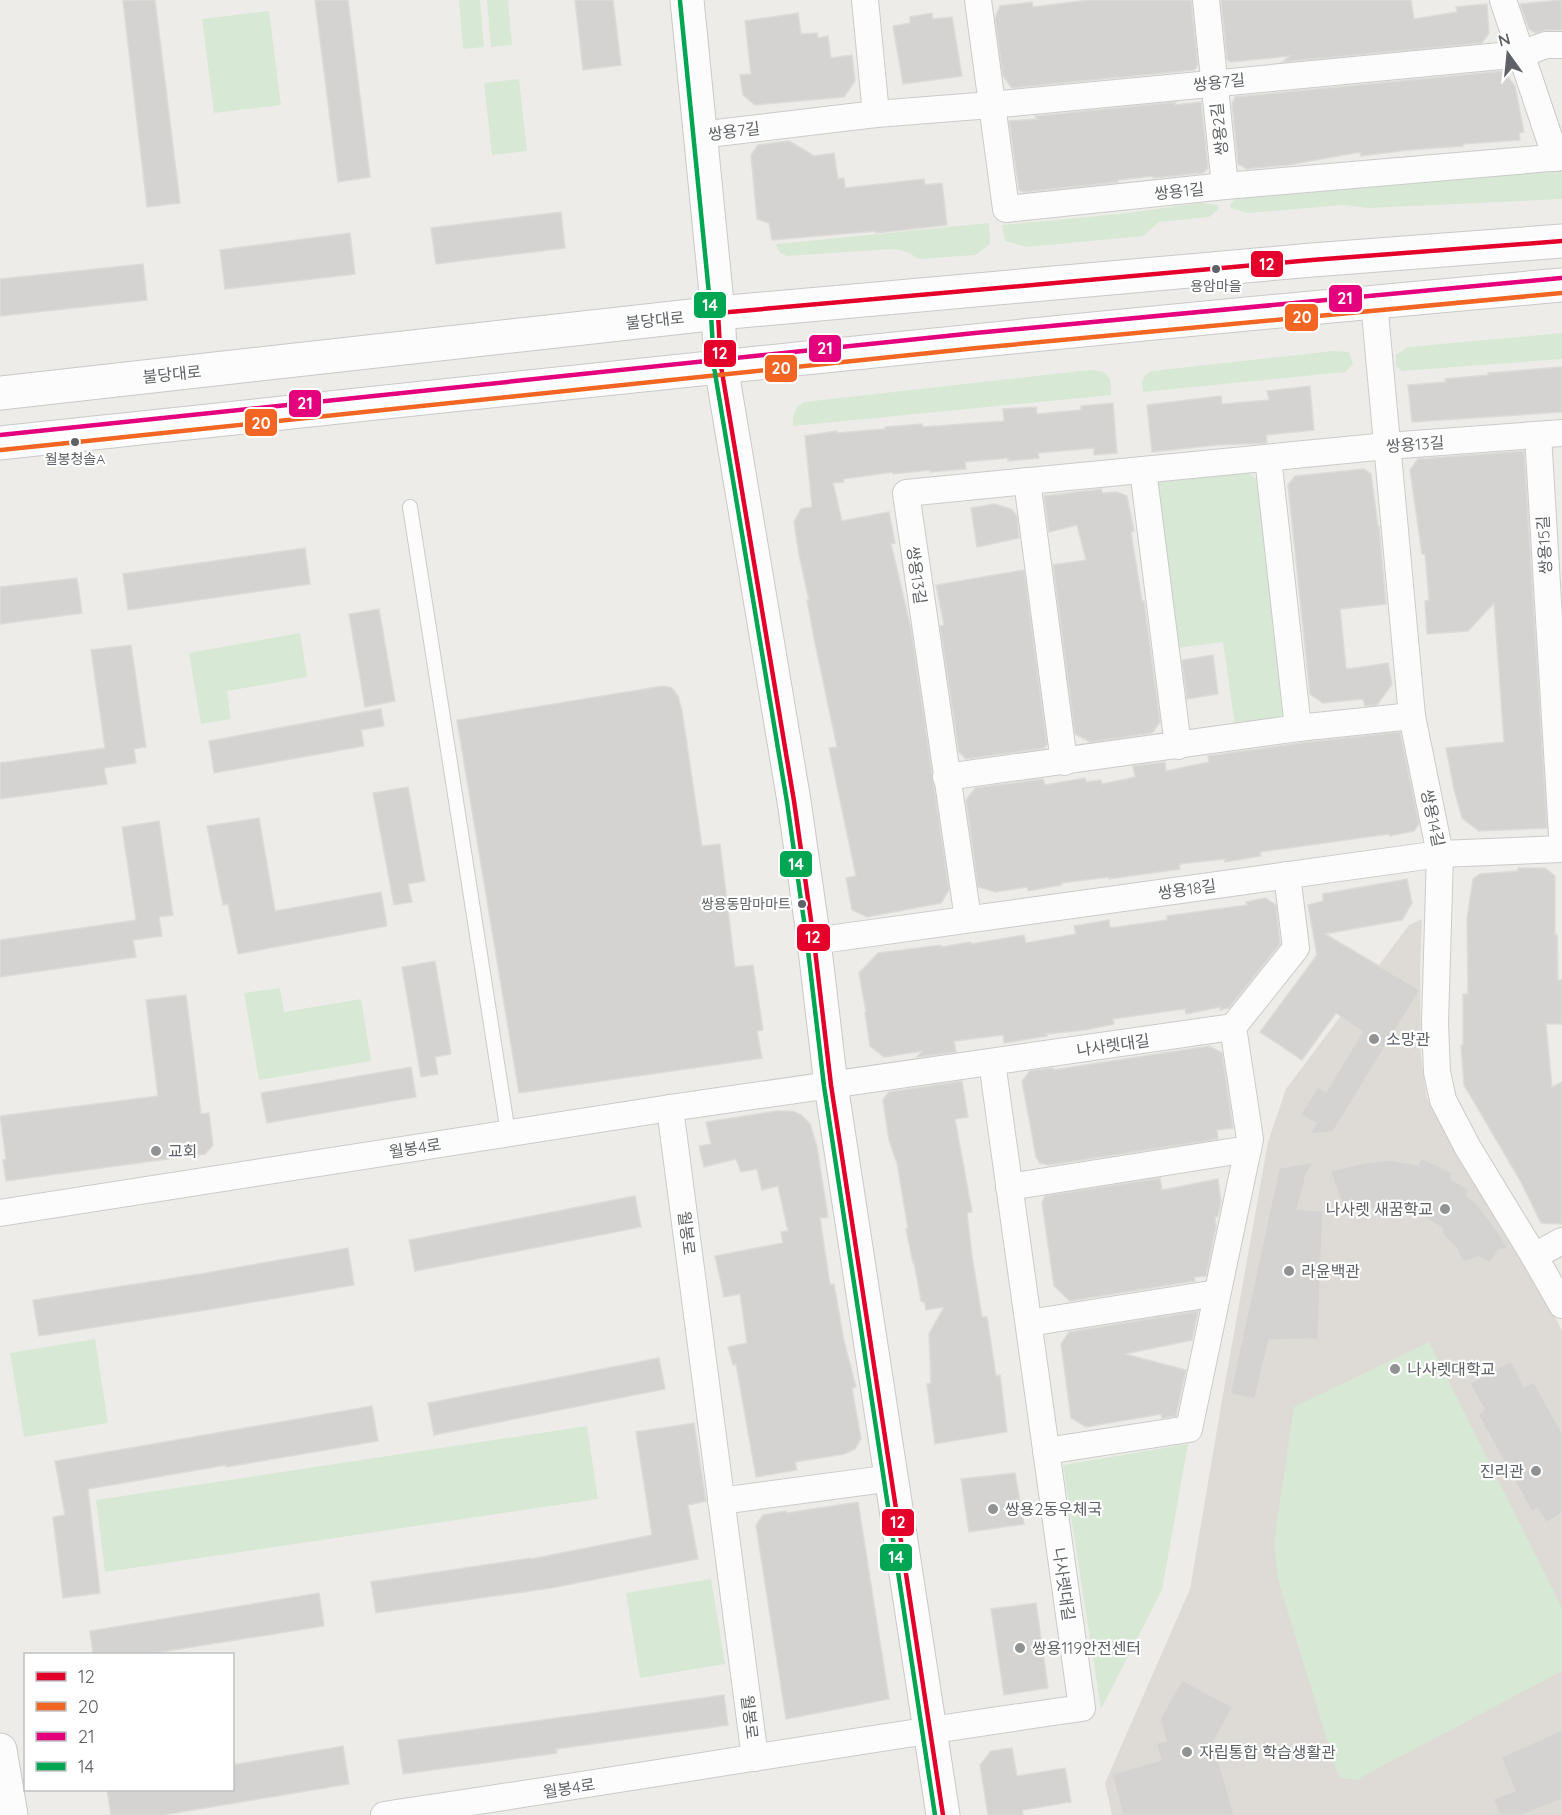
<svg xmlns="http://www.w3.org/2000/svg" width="1562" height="1815" font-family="Quicksand,'Noto Sans KR',sans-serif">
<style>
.education{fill:#dedbd7}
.green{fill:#d7e9d4}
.building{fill:#d5d3d1;stroke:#dddbd8;stroke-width:1.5}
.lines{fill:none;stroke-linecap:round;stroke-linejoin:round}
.lane-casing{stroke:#cacbca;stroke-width:16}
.street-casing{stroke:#cacbca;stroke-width:28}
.secondary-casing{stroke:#c9c9c9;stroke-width:35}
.lane{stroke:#fcfcfc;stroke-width:14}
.street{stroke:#fcfcfc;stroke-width:26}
.secondary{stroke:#fcfcfc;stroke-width:33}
.bus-1-casing{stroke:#fff;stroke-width:9}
.bus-2-casing{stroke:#fff;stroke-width:9}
.bus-3-casing{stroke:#fff;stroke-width:9}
.bus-4-casing{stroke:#fff;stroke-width:9}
.bus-1{stroke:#e4002b;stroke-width:4.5}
.bus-2{stroke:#f26522;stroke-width:4.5}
.bus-3{stroke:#e5007d;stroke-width:4.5}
.bus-4{stroke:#00a651;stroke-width:4.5}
.bus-dot{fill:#5e6266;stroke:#fff;stroke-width:2}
.poi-dot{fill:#909294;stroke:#fff;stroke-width:2}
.labels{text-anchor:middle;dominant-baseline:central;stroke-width:4.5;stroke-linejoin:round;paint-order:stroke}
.bus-label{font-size:14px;fill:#5e6266;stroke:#fff}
.street-label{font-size:16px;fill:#5e6266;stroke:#fff}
.poi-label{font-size:16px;fill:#5e6266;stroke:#fff;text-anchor:start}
.line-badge{stroke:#fff;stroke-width:2}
.badge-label{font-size:16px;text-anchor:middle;font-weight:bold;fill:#fff}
</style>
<rect width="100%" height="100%" fill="#eeece8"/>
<path class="education" d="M1422,919l-2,50 1,88 6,42 49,77 72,126 14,29v484h-450l-7,-32 85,-194 31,-183 47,-264 18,-53 123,-164z"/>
<g class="green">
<path d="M459,0h21l4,47 -21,2z"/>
<path d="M487,0h21l4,45 -21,2z"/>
<path d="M269,11l12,94 -67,8 -12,-94z"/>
<path d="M519,79l8,72 -35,4 -8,-72z"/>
<path d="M1562,168v31l-193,9 -25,-3 -96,8 -17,-5 -1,-4 6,-5z"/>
<path d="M1200,203l17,2 1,5 -9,7 -50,5 -16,14 -116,11 -22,-6 -3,-16 118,-11z"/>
<path d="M989,223l1,19 -1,3 -14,10 -57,4 -8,-6 -10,-3 -8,-1 -105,7 -7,-3 -4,-8 1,-1z"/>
<path d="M1562,333v26l-160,12 -6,-5v-11l12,-8z"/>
<path d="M1334,351l15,1 4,12 -8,8 -202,20 -1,-10 3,-7 7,-4z"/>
<path d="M1090,370l14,2 6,7 1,16 -318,31c0,-12 1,-18 11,-24z"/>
<path d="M1241,467l15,12 5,8 23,226 -10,8 -39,5 -12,-84 -46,6 -22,-160 2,-10z"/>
<path d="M300,633l7,44 -80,14 4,28 -30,5 -12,-71z"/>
<path d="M280,988l4,24 77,-13 10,62 -112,19 -15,-87z"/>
<path d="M95,1339l13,84 -84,14 -14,-84z"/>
<path d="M1429,1342l133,266v63l-206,109 -15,-2 -6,-12 -57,-187 -4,-37 20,-135z"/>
<path d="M587,1426l11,73 -493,73 -9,-72z"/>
<path d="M1188,1444l-26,146 -61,119 -38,-244z"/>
<path d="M711,1579l14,85 -85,14 -14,-85z"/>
</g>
<g class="building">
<path d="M132,0h23l25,203 -33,4 -24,-206z"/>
<path d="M315,0h33l22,177 -32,5z"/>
<path d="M575,0h38l8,65 -38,5z"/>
<path d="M1089,0h102l7,65 -4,5 -182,18 -9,-12 -8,-58 5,-12 32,-4 1,5z"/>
<path d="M1221,0h190l3,19 43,-7 -1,-5 31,-3 2,29 -7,10 -200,19 8,-6 -59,6 -4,-3z"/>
<path d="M1562,0v30h-16l-11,3 -6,-4 -9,-25z"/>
<path d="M798,13l3,21 16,-1 1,5 10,-2 3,22 21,-3 3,26 -11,16 -89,8 -12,-10 -3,-20 11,-1 -6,-53z"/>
<path d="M932,13l1,6 19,-2 10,59 -59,8 -10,-58 17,-3v-6z"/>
<path d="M1503,71l12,15 9,46 -5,1 1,7 -57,4v2l-55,4 -47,6 -1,-4 -72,13 -34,3 -7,1 -9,-5 -6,-60 3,-7z"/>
<path d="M1176,102l-1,3 26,-3 7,66 -5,5 -50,5v-2l-35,4v2l-95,10 -4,-2 -10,-69 28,-2 -2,-3z"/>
<path d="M789,141l25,15 20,-3 4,26 6,-1 1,10 79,-9 1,6 17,-2 5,42 -71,8v-2l-104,9 -3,-17 -12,-4 -6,-64 7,-10z"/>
<path d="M561,212l4,36 -129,16 -5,-36z"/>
<path d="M350,233l5,41 -130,15 -5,-39z"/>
<path d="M143,264l4,36 -147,16v-37z"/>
<path d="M1562,367v45l-150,10 -4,-37 38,-3 -1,-3 43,-4v-2z"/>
<path d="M1310,386l4,44 -48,5 1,8 -50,2 -65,7 -5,-47 74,-9 1,8 47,-4 -2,-9z"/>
<path d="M1113,403l4,50 -23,2v-7l-56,5 1,5 -31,3v-3l-43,4 1,7 -36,3v-2l-37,4v-2l-50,7 1,3 -11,1 9,38 47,-9 6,31 -4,1 20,85 38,261 -8,13 -74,14 -15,-7 -6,-32 10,-2 -27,-128 8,-1 -22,-104 -8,-43h2l-10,-45 -5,-33 7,-13 11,-2 -7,-71 32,-5v2l48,-4v-2l37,-3 1,3 81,-6 -1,-12 33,-2 1,7 44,-4v-4z"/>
<path d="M1524,451l23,377 -68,3 -17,-13 -8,-29 -8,-41 58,-6 -10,-139 -26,28 -41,3 -2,-33 4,-1 -4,-46h-3l-12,-84 8,-11z"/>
<path d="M1364,469l7,5 7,52h1l7,78 -46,5 6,59 2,1 40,-6 4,21 -15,21 -12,1 -2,-7 -40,4 -13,-9 -22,-209 7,-9z"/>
<path d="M1101,489l1,4 15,-1 10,4 7,35 -3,1 11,69h2l16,121 -8,11 -62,9 -15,-8 -22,-169 33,-5 -9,-35 -28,7 -5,-36z"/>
<path d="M994,504l17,5 6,7 2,22 -42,9 -6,-39z"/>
<path d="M305,548l5,36 -182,26 -5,-36z"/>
<path d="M1024,570l23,175 -3,3 -78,11 -7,-7 -19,-126 4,-1 -8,-40z"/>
<path d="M77,578l5,35 -82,11v-37z"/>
<path d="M379,609l16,92 -30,6 -16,-93z"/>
<path d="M131,645l15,102 -12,2 2,14 -32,5 3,16 -107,15v-36l105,-15 -14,-98z"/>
<path d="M1213,655l5,39 -31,5 -5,-39z"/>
<path d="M663,686l9,2 6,8 4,15 20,135 18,-2 15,123 18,-2 10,65 -6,1 5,27 -243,35 -62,-373z"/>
<path d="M381,709l3,17 -23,4 3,16 -150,27 -5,-32z"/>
<path d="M1400,732l19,92 -5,7 -24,5 -1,-2 -129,18 1,4 -36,6v-3l-46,5 1,5 -71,10v-2l-48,6v2l-33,6 -1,-4 -32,5 -17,-5 -12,-87 9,-12 68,-9 2,6 40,-7 1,4 15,-2 1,4 33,-7 -2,-11 32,-4 1,9 43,-9 -1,-6 92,-13z"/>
<path d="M408,787l17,94 -17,3 4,18 -18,3 -21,-112z"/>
<path d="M259,818l16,93 106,-19 6,34 -149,28 -10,-50 -5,1 -16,-79z"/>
<path d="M159,821l14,94 -14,2 3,19 -29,4 3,17 -136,20v-37l136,-20 -14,-93z"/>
<path d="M1518,868h27l10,8v59h2l1,45h4v44h-16l6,63 10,-5v142l-21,-1 -20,-41 -57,-97 -3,-40h2v-51h5l-1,-75 6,-40 7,-5 38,-3z"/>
<path d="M1407,879l5,24 -10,17 -77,14 95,56 -87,142 -23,2 6,-11 -16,-8 18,-28 8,5 36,-60 -26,-19 -34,47 -42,-28 57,-77 -9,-50 15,-4v-7z"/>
<path d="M1265,898l11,7 4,39 -51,64 -9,2v-3l-34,7 -1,-5 -9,1 -63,9 1,5 -29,6 -39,4 1,2 -43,7 -1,-8 -49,6 2,11 -39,5 5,-6 -38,6 -14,-11 -5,-33 1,-1 -7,-39 19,-20 63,-8v2l30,-5v2l53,-9 2,8 50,-9 -2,-8 35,-6 1,8 57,-8v-4l80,-11 -1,-3z"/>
<path d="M435,961l16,93 -16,3 3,17 -17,3 -19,-110z"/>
<path d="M186,995l15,119 8,-1 4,32 -8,9 -199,27 -3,-21 3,-1 -6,-43 158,-20 -12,-96z"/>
<path d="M1209,1046l13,7 11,75 -16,2 1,9 -169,26 -9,-2 -4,-6 -14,-76 8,-10 23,-3v2z"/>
<path d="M411,1067l5,30 -149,26 -6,-30z"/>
<path d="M962,1081l6,36 -13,2 17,93 -5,1 5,43 10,61h5l9,59 4,-1 7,57 -72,12 -8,-60 4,-1 -2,-49 15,-27 -18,3 -1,-7 -4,-2 -7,-39 -1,1 -7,-34 2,-1 -11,-65 -8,-23 -6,-40 6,-8z"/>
<path d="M776,1111h16l9,4 9,9 7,23 11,70 -8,1 10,67 4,-1 10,57 12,46 -4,1 9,51 -6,10 -11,5 -49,8 2,8 -41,7 -20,-113 -3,1 -5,-18 19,-4 -7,-49 -16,3 -9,-41 68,-13 -2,-11 7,-1 -10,-45 -16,4 -5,-21 -16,3 -5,-13 -32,8 -5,-21 12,-2 -5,-22z"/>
<path d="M1421,1158l32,15 -3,5 19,12 -3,5 11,9 17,22 14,22 -9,2 -9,13 -11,-6 -16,5 -7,-14 -13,-13 -1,-7 -28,-17 -15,-5h-13l-40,8 -16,-43 33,-8 28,-3 27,5z"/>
<path d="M1314,1162l-10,16h2l-9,31 26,2 -5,128 -49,1 -14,59 -25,-5 49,-226z"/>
<path d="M1160,1178l2,12 56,-11 3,23 -3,14 -3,1 1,10 -10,49 -12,1 1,4 -125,20 -16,-15 -12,-83 3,-7z"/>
<path d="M635,1196l6,31 -226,44 -6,-31z"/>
<path d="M348,1248l6,37 -148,25 -167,26 -6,-36 167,-26z"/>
<path d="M1198,1311l-6,29 -67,14 61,16 -10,46 -14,2 -1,-4 -75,13 -15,-9 -10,-74 8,-12z"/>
<path d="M659,1358l6,31 -231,46 -6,-32z"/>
<path d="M1511,1361l13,26 10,-5 28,51v80l-16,10 -9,-15 -5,4 -54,-97 6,-5 -14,-27z"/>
<path d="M372,1406l6,35 -152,26v-2l-138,24 12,104 -37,5 -10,-81 12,-2 -10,-54z"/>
<path d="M694,1423l12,78 -18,4 10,54 -147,29 -175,25 -5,-31 160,-24v1l121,-24 -16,-103z"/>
<path d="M1015,1473l9,51 -55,8 -8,-53z"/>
<path d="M858,1502l31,197 -103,20 -30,-194 7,-10 23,-4 1,2z"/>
<path d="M319,1593l5,33 -176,28h-55l-3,-23z"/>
<path d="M1036,1603l12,85 -44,7 -13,-86z"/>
<path d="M1182,1680l51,27 -20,35 21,73h-111l-11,-41 49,-14 -5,-17 10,-2 -6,-22z"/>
<path d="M724,1695l4,30 -172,24 1,4 -154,21 -5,-34z"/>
<path d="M1562,1730v69l-40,16h-22l-7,-16 22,-8 -14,-34z"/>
<path d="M343,1746l6,38 -186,31h-52l-4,-25h125v-25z"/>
<path d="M1012,1748l5,28 48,-8 6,34 -49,8 1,5h-35l-8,-50 11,-14z"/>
</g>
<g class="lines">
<g class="lane-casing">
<path id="lane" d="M410,507l98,626"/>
</g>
<g class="street-casing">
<g id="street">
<path d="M865,0l11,114"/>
<path d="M978,0l28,209 219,-23 337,-29"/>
<path d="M1206,0l19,186"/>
<path d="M1503,0l53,158"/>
<path d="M700,135l176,-21 115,-9 530,-51 25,-9h16"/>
<path d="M1374,302l38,414 28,138 -5,169 2,49 6,28 25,48 66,108 28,49"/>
<path d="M1538,435l24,400"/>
<path d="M1268,458l30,270"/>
<path d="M1143,470l35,276"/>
<path d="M1027,481l37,281"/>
<path d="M946,777l352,-49 114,-12"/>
<path d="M968,919l-62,-426 481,-47 175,-13"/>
<path d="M814,941l626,-87 122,-5"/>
<path d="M670,1108l85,650"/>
<path d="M1009,1187l239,-38"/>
<path d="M0,1213l670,-105 563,-81 63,-79 -9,-73"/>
<path d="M1534,1256l28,-15"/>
<path d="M1029,1323l188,-30"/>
<path d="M1046,1451l143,-22 61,-290 -17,-112"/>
<path d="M721,1501l171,-23"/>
<path d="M384,1815c233,-34 464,-74 698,-107l-90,-646"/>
</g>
</g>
<g class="secondary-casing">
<g id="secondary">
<path d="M687,0l31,313 3,53 73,435 20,140 17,144 112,730"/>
<path d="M0,393l718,-80 594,-53 250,-19"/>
<path d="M0,443c520,-55 1041,-112 1562,-158"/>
<path d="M0,1750l11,65"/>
</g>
</g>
<use href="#lane" class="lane"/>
<use href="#street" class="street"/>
<use href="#secondary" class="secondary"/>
<g class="bus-1-casing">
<path id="bus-1" d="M943,1815l-112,-730 -17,-144 -20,-140 -73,-435 -3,-53 594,-53 250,-19"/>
</g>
<g class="bus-2-casing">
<path id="bus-2" d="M1,450l976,-102 585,-55"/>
</g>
<g class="bus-3-casing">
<path id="bus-3" d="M0,435l975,-102 586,-55"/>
</g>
<g class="bus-4-casing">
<path id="bus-4" d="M680,1l31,313 3,53 73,435 20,140 17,144 111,729"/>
</g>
<use href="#bus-1" class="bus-1"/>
<use href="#bus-2" class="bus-2"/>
<use href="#bus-3" class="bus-3"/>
<use href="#bus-4" class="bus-4"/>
</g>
<g class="bus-dot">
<circle cx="1216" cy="269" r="5"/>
<circle cx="75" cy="442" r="5"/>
<circle cx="802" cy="904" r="5"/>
</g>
<g class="poi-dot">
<circle cx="1374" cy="1039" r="6"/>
<circle cx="156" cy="1151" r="6"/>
<circle cx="1445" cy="1209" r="6"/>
<circle cx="1289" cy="1271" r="6"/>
<circle cx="1395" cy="1369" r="6"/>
<circle cx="1536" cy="1471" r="6"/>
<circle cx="993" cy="1509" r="6"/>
<circle cx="1020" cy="1648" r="6"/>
<circle cx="1187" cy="1752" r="6"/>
</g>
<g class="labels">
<g class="bus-label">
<text x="1216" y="286">용암마을</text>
<text x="75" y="459">월봉청솔A</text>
<text x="791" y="904" text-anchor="end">쌍용동맘마마트</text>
</g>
<g class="street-label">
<text transform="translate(1219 82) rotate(-6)">쌍용7길</text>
<text transform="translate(1219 129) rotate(-96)">쌍용2길</text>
<text transform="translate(734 131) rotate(-7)">쌍용7길</text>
<text transform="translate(1179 191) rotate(-6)">쌍용1길</text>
<text transform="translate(655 320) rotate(-6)">불당대로</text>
<text transform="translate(172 374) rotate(-6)">불당대로</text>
<text transform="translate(1415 444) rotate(-4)">쌍용13길</text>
<text transform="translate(1544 545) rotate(-93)">쌍용15길</text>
<text transform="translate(917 575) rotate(82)">쌍용13길</text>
<text transform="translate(1433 818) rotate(78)">쌍용14길</text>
<text transform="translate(1187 889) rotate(-8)">쌍용18길</text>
<text transform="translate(1113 1045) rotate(-8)">나사렛대길</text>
<text transform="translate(415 1148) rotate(-9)">월봉4로</text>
<text transform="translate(687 1233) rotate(83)">월봉로</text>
<text transform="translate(1064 1584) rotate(82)">나사렛대길</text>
<text transform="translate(750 1717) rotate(83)">월봉로</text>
<text transform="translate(569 1788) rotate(-9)">월봉4로</text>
</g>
<g class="poi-label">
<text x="1386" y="1039">소망관</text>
<text x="168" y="1151">교회</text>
<text x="1433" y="1209" text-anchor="end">나사렛 새꿈학교</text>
<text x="1301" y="1271">라윤백관</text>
<text x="1407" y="1369">나사렛대학교</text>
<text x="1524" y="1471" text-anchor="end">진리관</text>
<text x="1005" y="1509">쌍용2동우체국</text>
<text x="1032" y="1648">쌍용119안전센터</text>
<text x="1199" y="1752">자립통합 학습생활관</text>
</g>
</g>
<g class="line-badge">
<rect x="1250" y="250" width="34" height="28" rx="6" fill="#e4002b"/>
<rect x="1328" y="284" width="35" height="29" rx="6" fill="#e5007d"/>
<rect x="693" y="291" width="34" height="28" rx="6" fill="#00a651"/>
<rect x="1284" y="303" width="35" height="29" rx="6" fill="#f26522"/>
<rect x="808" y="334" width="34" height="29" rx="6" fill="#e5007d"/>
<rect x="703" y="339" width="34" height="29" rx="6" fill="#e4002b"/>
<rect x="764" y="354" width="34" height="29" rx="6" fill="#f26522"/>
<rect x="288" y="389" width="34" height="29" rx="6" fill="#e5007d"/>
<rect x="244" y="408" width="34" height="29" rx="6" fill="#f26522"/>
<rect x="779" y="850" width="34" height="28" rx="6" fill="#00a651"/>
<rect x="796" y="923" width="35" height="29" rx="6" fill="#e4002b"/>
<rect x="881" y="1508" width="34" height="29" rx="6" fill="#e4002b"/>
<rect x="879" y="1543" width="34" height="29" rx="6" fill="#00a651"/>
</g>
<g class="badge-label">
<text x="1267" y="270">12</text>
<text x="1345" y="304">21</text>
<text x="710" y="311">14</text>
<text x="1302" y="323">20</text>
<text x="825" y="354">21</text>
<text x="720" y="359">12</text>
<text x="781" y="374">20</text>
<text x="305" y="409">21</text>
<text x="261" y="429">20</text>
<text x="796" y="870">14</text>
<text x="813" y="943">12</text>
<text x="898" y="1528">12</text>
<text x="896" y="1563">14</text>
</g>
<rect x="24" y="1653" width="210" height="138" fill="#ffffff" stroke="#bfc0c2" stroke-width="1.5"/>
<rect x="36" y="1672" width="30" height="9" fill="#e4002b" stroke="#bfc0c2" stroke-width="1.5"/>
<text x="78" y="1683" font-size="18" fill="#5e6266">12</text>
<rect x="36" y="1702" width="30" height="9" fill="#f26522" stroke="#bfc0c2" stroke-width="1.5"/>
<text x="78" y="1713" font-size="18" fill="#5e6266">20</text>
<rect x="36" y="1732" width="30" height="9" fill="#e5007d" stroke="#bfc0c2" stroke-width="1.5"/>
<text x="78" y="1743" font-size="18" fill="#5e6266">21</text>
<rect x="36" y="1762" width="30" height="9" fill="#00a651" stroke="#bfc0c2" stroke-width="1.5"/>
<text x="78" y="1773" font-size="18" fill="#5e6266">14</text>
<g transform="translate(1508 54) rotate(345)" stroke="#ffffff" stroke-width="4.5" paint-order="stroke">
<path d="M0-4.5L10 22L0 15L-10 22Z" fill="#5e6266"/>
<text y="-9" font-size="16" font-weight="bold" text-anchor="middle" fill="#5e6266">N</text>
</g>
</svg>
